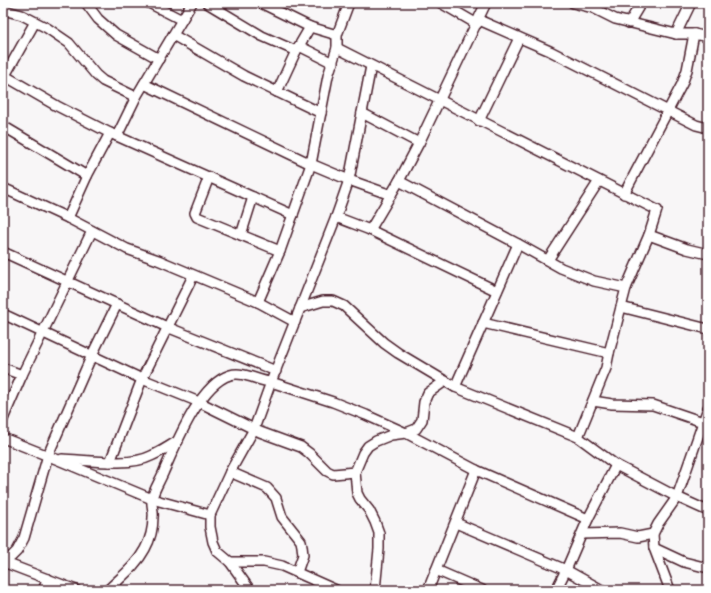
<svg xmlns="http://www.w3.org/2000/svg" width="711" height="593" font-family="Itim,sans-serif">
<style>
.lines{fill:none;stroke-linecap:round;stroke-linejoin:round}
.minor-casing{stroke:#4a1f2b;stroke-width:12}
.minor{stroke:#fff;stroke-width:9}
</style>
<rect width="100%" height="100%" fill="#f8f6f7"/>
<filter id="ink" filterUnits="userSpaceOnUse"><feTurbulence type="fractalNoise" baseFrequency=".025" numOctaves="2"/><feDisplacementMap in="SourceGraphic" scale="8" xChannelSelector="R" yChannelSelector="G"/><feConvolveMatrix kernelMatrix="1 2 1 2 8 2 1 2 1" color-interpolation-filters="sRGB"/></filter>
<g filter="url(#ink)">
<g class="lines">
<g class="minor-casing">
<g id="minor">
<path d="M86,3l12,16 18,16 43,24"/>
<path d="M149,3l33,17"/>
<path d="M207,3l55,33 34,15"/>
<path d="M261,3l49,24 27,8"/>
<path d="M441,3l36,21"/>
<path d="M573,3l20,5 22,11 61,15h18l14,3"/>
<path d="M3,10l19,5 25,13 22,15 27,32 7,6 33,16"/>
<path d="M479,20l71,31 146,74 12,3"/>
<path d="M629,23l12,-20"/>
<path d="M676,34l15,-31"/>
<path d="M173,35l71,41 77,37"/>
<path d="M299,46l34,17"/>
<path d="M337,48l320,162 -8,25 -23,53 -17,65 -3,15 -28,69"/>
<path d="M5,76l52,30 53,27 183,82"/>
<path d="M3,79l32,-57"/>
<path d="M144,84l167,80 38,16 42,15"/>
<path d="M277,92l19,-41 14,-24"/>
<path d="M362,113l57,30"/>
<path d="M479,121l40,-83"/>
<path d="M3,126l84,50"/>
<path d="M117,136l19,-39 56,-94"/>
<path d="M209,177l-14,36 2,4 83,34"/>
<path d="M399,181l119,63 43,24 33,13 32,7"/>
<path d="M3,188l65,30 59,31 31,11 100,42 37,20"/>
<path d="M624,194l58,-110 5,-14 7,-36"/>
<path d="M336,217l34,13 127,61"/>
<path d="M68,218l19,-42 23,-43"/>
<path d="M370,230l29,-49 20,-38 67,-140"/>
<path d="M241,235l12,-38"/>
<path d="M649,235l38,14 21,5"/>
<path d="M3,252l164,75 109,44"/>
<path d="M548,260l51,-79"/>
<path d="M258,302l22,-51 31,-87 17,-88 9,-28v-13l12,-32"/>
<path d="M621,307l87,22"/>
<path d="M300,308l23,-7h10l11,5 40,37 14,10 57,34 123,50 38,28 61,32 31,14"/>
<path d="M3,314l139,65 57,23 61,30 41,15 8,6 18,18 6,3 22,-2"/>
<path d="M483,323l126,30"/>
<path d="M3,368l19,7"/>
<path d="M455,387l63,-143"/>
<path d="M593,401l19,3 41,1 50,17 5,-1"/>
<path d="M3,419l19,-44 70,-144"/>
<path d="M3,438l53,21 96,40 58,16"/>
<path d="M62,459c25,1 68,8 89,-3 10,-4 18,-10 27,-15"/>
<path d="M110,462l32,-83 51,-103"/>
<path d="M230,472l37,16 9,10 6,19 19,24 1,5 1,9 -6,17"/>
<path d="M456,523l110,47 36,20"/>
<path d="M582,534l38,-1 18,4 15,-3"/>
<path d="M654,548l30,14 24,6"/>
<path d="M3,560l8,-3 6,-6 7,-13 24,-83 44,-100 25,-51"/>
<path d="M3,562l73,28"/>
<path d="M230,562h34l18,4 54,24"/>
<path d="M436,570l46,20"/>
<path d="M43,590l5,-11"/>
<path d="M108,590c13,-13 28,-24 37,-41 5,-9 8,-21 8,-32 1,-6 -2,-12 -1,-18 1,-8 9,-20 12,-28 12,-27 36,-87 66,-96 14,-4 27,6 41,7l62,20 33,13 40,18 70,37 112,49"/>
<path d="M250,590l-20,-28 -13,-11 -4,-9 -3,-15v-12l20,-43 24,-43 17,-47 65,-165 13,-37 22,-114"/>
<path d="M375,590l4,-41v-16l-4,-11 -6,-12 -9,-11 -3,-6 -2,-21 8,-19 5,-7 8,-5 15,-6 15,-2 10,-4 6,-9 2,-18 4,-9 17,-12"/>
<path d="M428,590l48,-120"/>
<path d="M556,590l10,-20 22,-51 28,-54"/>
<path d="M670,590l-16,-42 -1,-14 5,-10 19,-27 31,-89"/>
</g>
</g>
<use href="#minor" class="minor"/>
</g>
</g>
<rect width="711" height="593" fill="none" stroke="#fff" stroke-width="16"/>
<rect x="8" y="8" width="695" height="577" fill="none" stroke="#4a1f2b" stroke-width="1.5" filter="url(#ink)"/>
</svg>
